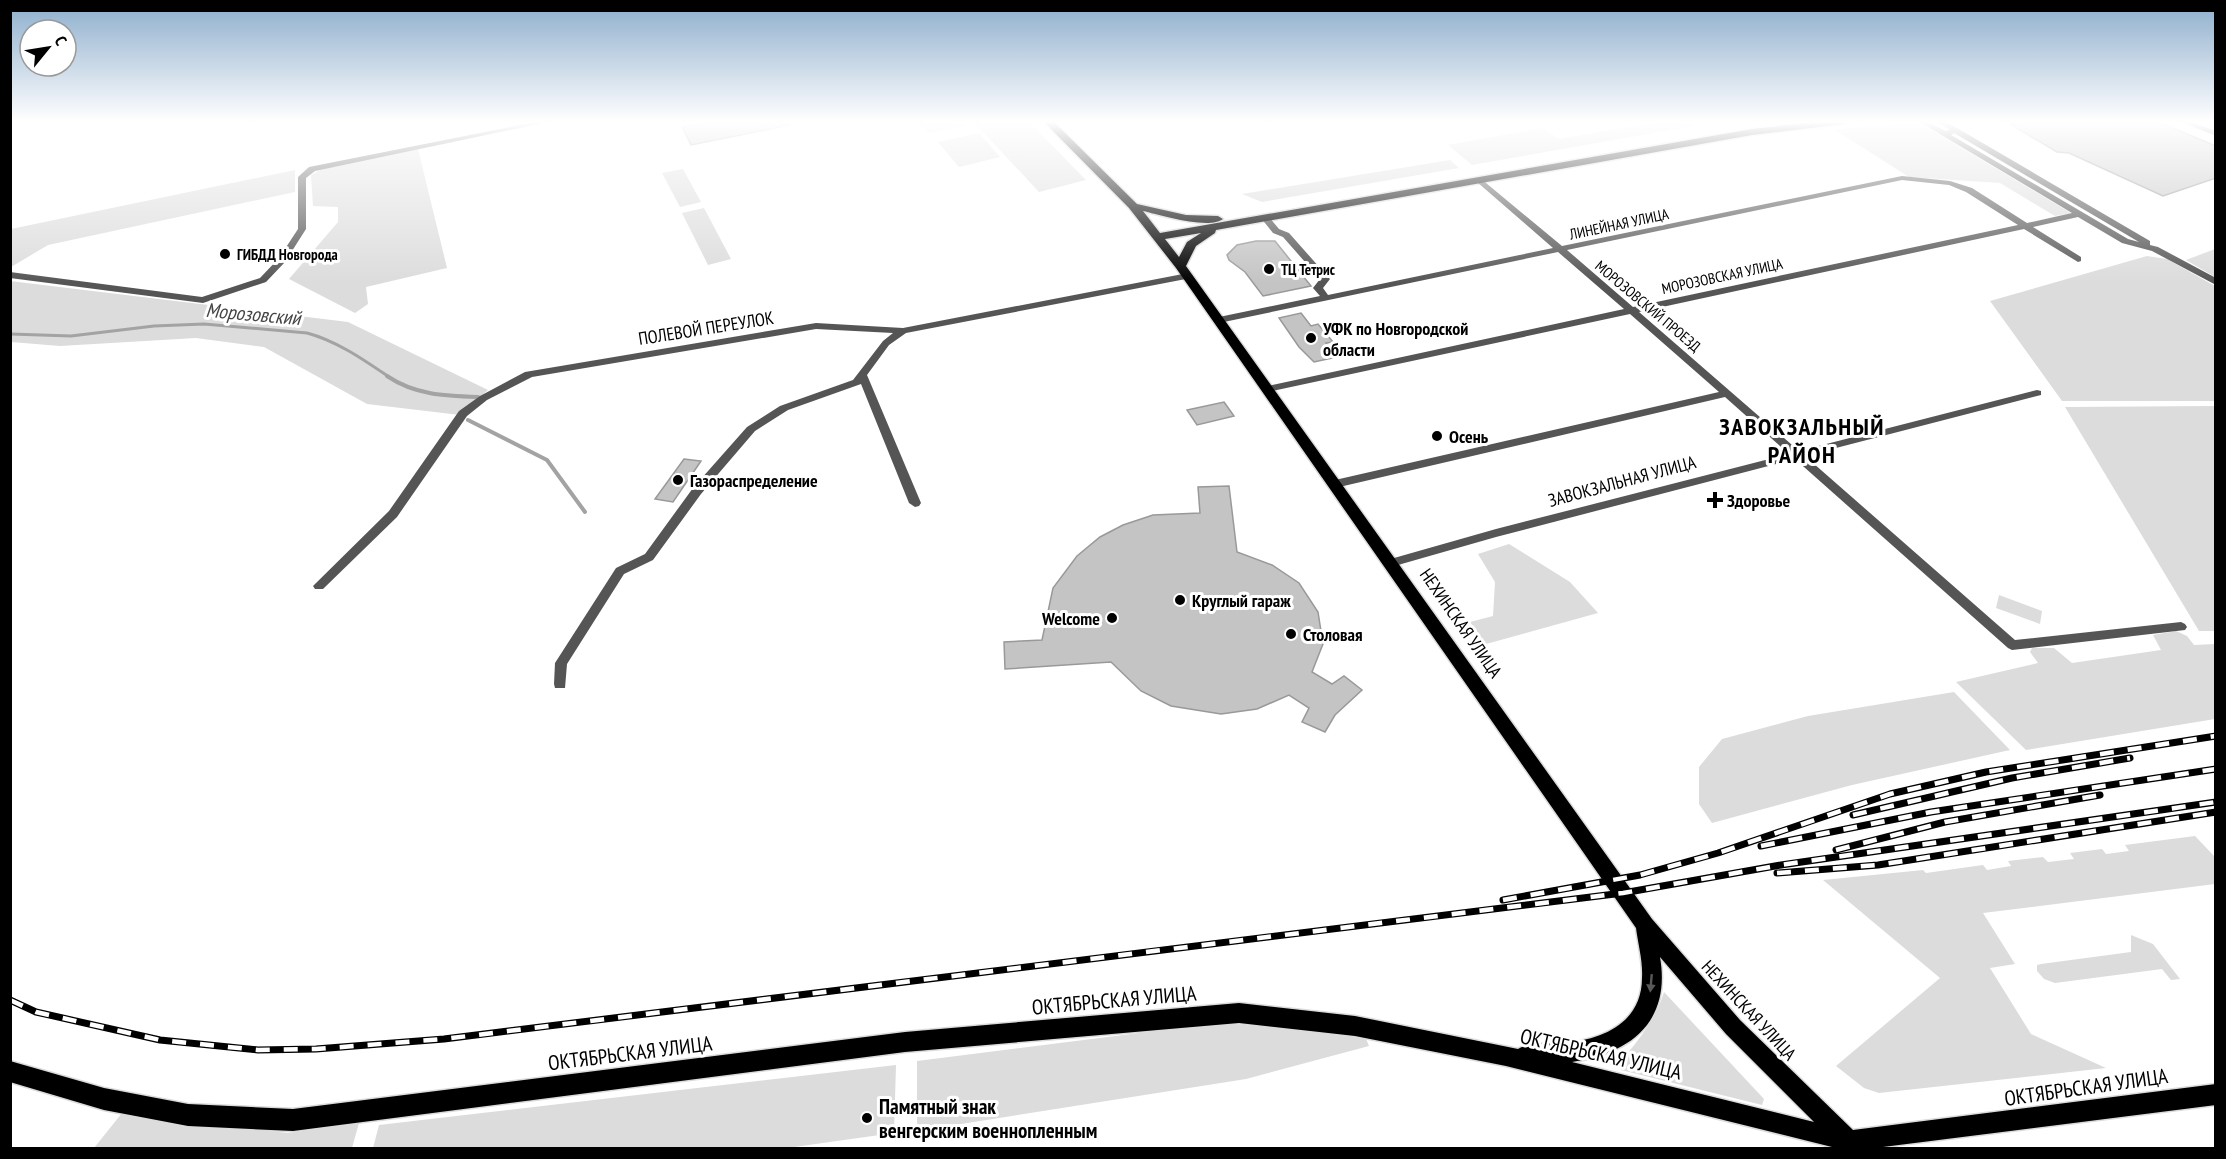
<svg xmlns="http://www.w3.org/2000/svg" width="2226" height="1159" font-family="'PT Sans Narrow',sans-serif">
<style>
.green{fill:#dcdcdc}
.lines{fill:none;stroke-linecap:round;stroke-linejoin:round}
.stream-far1{stroke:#a3a3a3;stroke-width:3}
.stream{stroke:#a3a3a3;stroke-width:4}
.building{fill:#c4c4c4;stroke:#999;stroke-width:1.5}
.major-casing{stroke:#dbdbdb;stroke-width:3}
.minor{fill:#555;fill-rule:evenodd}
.major{fill:#000;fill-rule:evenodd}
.rail-casing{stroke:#000;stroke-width:7}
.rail{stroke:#fff;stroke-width:4.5;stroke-dasharray:14;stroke-linecap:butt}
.oneway{fill:#595959}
.poi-dot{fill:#000;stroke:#fff;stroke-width:2}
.labels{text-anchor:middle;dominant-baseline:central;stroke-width:6;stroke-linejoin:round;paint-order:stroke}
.far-street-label{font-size:15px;fill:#000;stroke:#fff}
.far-poi-label{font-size:15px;font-weight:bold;fill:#000;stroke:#fff;text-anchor:start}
.street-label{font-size:18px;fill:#000;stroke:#fff}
.poi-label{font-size:18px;font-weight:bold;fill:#000;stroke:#fff;text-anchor:start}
.water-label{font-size:20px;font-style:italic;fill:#444;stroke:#fff}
.near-street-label{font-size:21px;fill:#000;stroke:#fff}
.near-poi-label{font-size:21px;font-weight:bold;fill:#000;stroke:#fff;text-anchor:start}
.district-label{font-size:24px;font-weight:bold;letter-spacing:1.5px;fill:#000;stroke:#fff}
</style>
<rect width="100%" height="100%" fill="#fff"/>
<g class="green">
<path d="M917,121h48l3,4 -40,8z"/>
<path d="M973,121h55l58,59 -47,12z"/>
<path d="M1664,121h21l8,5 -221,39 -24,-20 95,-17 15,11z"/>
<path d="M1918,122l153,91 -16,3 -55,-33 -91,-6 -74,-47z"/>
<path d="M979,133l21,24 -41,10 -21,-25z"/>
<path d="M1674,141l2,2 -314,56 -2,-2z"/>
<path d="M418,149l29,119 -81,19 2,17 -13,9 -66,-34 49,-57v-15l-25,-1 -2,-31 13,-7z"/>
<path d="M1450,160l9,8 -197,34 -20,-8z"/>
<path d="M683,169l18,33 -21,5 -18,-34z"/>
<path d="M295,170v22l-247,53 -37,22v-38z"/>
<path d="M704,208l27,51 -23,6 -26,-52z"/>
<path d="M2215,249v28l-29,-17z"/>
<path d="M2147,256l20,3 48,27v115h-153l-72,-100z"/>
<path d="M10,281l338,41 140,68 -28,25 -93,-11 -103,-57 -68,-9 -136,8 -49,-4z"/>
<path d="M2215,406v225h-16l-134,-224z"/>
<path d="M1509,544l61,38 28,31 -112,31 -16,-22 23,-6 2,-34 -17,-28z"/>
<path d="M1999,595l43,16 -2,13 -44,-16z"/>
<path d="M2176,631l11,5 7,9 21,-1v75l-189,31 -70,-68 82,-19 -8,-11 2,-4h22l18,15 89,-13 -8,-15z"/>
<path d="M1954,692l56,58 -158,35 -140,38 -13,-19v-37l23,-28 86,-23z"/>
<path d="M2195,836l20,21v27l-232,29 32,51 -25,4 41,66 75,34 -227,25 -15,-5 -28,-22 104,-88 -117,-98 100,-10 3,3 57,-8 4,5 24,-4 -3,-5 35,-4 5,5 26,-3 -4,-6 32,-4 4,5 23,-3 -4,-6z"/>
<path d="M2131,935l22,9 27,35 -9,1 -9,-11 -107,14 -11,-4 -7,-8v-6l4,-1 90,-12z"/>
<path d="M1664,992l100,107 -2,6 -141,-35 -1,-8c19,-22 35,-42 44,-70z"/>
<path d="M1219,1023l145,11 5,12 -123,33 -329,52v-70z"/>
<path d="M896,1065l-2,68 -107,15h-414l6,-23z"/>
<path d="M122,1113l166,20 71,-10 -7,25h-258z"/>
</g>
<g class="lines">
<path class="stream-far1" d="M10,334l61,2 83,-10 50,-2 103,9c30,8 57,27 82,44"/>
<g class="stream">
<path d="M387,376c28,19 58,20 91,21"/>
<path d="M468,420l79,40 38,52"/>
</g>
</g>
<g class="building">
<path d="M715,121h75v4l-99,20 -9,-18z"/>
<path d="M2005,121h151l60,25v32l-53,18 -94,-43 -12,-1z"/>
<path d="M1256,241h19l36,45 -48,10 -18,-24 -16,-12 -2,-5 10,-10z"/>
<path d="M1301,313l10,13 7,-2 15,18 -7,1 11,14 -23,5 -15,-15 -20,-29z"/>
<path d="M1224,402l10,14 -37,9 -10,-15z"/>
<path d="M684,459l17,2 -28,41 -18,-3z"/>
<path d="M1229,486l8,66 35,13 27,18 19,29 5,32 -11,28 20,12 12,-8 18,14 -27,25 -10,17 -23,-10 7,-14 -20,-13 -32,14 -36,5 -50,-8 -30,-15 -30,-29 -106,7 -1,-27 38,-2 11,-52 24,-32 23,-19 23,-12 30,-10 47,-2 -2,-26z"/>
</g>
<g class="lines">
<g class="major-casing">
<path id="major" d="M1043,121h10l84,83 49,11 32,1 5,3c-14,11 -63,-4 -80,-8l17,22 592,-104 72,-8h24l-4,3 -92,11 -536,95 -1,3 -19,13 -10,20 466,653 88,101 113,110 363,-46v21l-341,43h-39l-330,-82 -151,-30 -116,-13 -334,29 -612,79 -105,-5 -84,-16 -94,-28v-21l94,27 84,16 105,5 612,-77 334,-29 116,13 163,33c12,-8 31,-5 45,-6 39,-3 79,-20 79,-65 1,-17 -4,-34 -6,-50l-460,-660 -47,-60zM1201,233l-14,9 -8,15 -14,-18zM1660,957l66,77 88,88 -242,-60c60,-9 99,-41 88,-105z"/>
</g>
<g class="minor">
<path d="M540,121h13l-238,50 -9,7v51l-21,33 -19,20 -63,21 -193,-25v-6l192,25 58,-19 19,-20 19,-29v-52l11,-10z"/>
<path d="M1918,121h9l18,10 5,-1 -14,-9h9l205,120v4l8,2 58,31v7l-64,-34 -30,-8 -44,-26 -45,10 48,30v4l-3,1 -54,-33 -385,83 160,139 238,-61 4,1v4l-236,61 210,184 166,-18 4,2 2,3 -2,3 -173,20 -4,-2 -213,-189 -299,78 -105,30 -4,-1 -2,-3 2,-3 109,-31 293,-75 -64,-57 -390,91 -4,-1 -2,-3 6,-4 384,-88 -89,-78 -362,78 -5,-3 5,-3 356,-77 -66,-57 -339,71 -5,-3 5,-3 101,-21 -7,-8 7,-9 -37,-42 -10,-4 -12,-15 4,-3 3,1 11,13 10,4 39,44 2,2 -7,9 5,7 225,-47 -76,-66 -1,-2 4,-2 82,68 340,-70 48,5 22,7 55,35 45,-10zM1954,133l185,109 -11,-3 -177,-104zM1902,180l47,5 17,7 52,33 -385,82 -66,-57z"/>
<path d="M2179,121h10l27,10v5z"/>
<path d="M1188,273l5,3 -2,2 -285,55 -17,12 -22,30 54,128 -2,3 -4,1 -6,-4 -48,-119 -73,26 -33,21 -54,63 -48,66 -29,14 -57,90 -2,24h-10l-1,-4 1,-21 61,-95 29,-14 48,-66 54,-61 33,-21 73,-26 30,-39 10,-8 -77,-4 -284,48 -45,23 -20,16 -70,101 -74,72h-8l-2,-3 76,-75 70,-100 21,-15 45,-24 291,-49 87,5z"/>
</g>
<use href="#major" class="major"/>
<g class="rail-casing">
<g id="rail">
<path d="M1853,815l159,-37 118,-20"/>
<path d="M1761,846l170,-34 285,-43"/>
<path d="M1836,850l109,-28 155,-27"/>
<path d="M1777,873l101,-8 338,-53"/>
<path d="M1503,900l137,-25 78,-22 172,-59 96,-22 230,-36"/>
<path d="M10,1000l26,12 124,28 98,10 58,-1 128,-10 1179,-146 158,-28 435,-63"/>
</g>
</g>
<use href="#rail" class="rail"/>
</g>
<defs><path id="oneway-solid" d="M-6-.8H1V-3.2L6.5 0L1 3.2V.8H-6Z" transform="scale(1.5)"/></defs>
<use class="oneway" href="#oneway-solid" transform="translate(1651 983) rotate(95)"/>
<linearGradient id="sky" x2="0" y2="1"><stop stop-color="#8cadcc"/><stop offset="0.43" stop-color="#fff"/><stop offset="1" stop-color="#fff" stop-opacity="0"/></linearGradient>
<rect width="2226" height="283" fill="url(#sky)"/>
<g class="poi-dot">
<circle cx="225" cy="254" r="6"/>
<circle cx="1269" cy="269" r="6"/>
<circle cx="1311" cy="338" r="6"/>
<circle cx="1437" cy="436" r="6"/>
<circle cx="678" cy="480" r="6"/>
<path d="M1712 491h6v6h6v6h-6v6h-6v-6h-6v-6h6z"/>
<circle cx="1180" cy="600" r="6"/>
<circle cx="1112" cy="618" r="6"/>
<circle cx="1291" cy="634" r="6"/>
<circle cx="867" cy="1118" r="6"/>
</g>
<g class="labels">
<g class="far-street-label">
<text transform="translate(1619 224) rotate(-12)">ЛИНЕЙНАЯ УЛИЦА</text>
<text transform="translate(1722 276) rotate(-12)">МОРОЗОВСКАЯ УЛИЦА</text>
<text transform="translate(1648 306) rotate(40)">МОРОЗОВСКИЙ ПРОЕЗД</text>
</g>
<g class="far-poi-label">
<text x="237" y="254">ГИБДД Новгорода</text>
<text x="1281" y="269">ТЦ Тетрис</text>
</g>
<g class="street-label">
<text transform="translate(706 328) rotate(-9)">ПОЛЕВОЙ ПЕРЕУЛОК</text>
<text transform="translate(1622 481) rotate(-15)">ЗАВОКЗАЛЬНАЯ УЛИЦА</text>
<text transform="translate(1461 623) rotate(55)">НЕХИНСКАЯ УЛИЦА</text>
<text transform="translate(1749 1010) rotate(47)">НЕХИНСКАЯ УЛИЦА</text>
</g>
<g class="poi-label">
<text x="1323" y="328">УФК по Новгородской<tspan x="1323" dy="21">области</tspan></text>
<text x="1449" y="436">Осень</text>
<text x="690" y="480">Газораспределение</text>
<text x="1727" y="500">Здоровье</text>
<text x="1192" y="600">Круглый гараж</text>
<text x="1100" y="618" text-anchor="end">Welcome</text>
<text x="1303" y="634">Столовая</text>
</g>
<g class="water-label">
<text transform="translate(253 314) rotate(5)">Морозовский</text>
</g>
<g class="near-street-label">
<text transform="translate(1114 1000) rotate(-5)">ОКТЯБРЬСКАЯ УЛИЦА</text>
<text transform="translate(630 1053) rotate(-7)">ОКТЯБРЬСКАЯ УЛИЦА</text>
<text transform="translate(1601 1054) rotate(13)">ОКТЯБРЬСКАЯ УЛИЦА</text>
<text transform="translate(2086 1087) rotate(-8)">ОКТЯБРЬСКАЯ УЛИЦА</text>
</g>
<g class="near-poi-label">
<text x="879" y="1106">Памятный знак<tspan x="879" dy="24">венгерским военнопленным</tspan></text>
</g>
<g class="district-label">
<text x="1802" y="426">ЗАВОКЗАЛЬНЫЙ<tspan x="1802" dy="28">РАЙОН</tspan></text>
</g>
</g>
<rect width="2226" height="1159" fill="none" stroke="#000000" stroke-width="24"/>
<g transform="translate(48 48) rotate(60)"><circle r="28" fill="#ffffff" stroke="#999999" stroke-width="1.5"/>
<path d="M0-4.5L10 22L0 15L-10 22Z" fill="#000000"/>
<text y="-9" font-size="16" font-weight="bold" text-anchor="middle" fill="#000000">С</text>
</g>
</svg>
